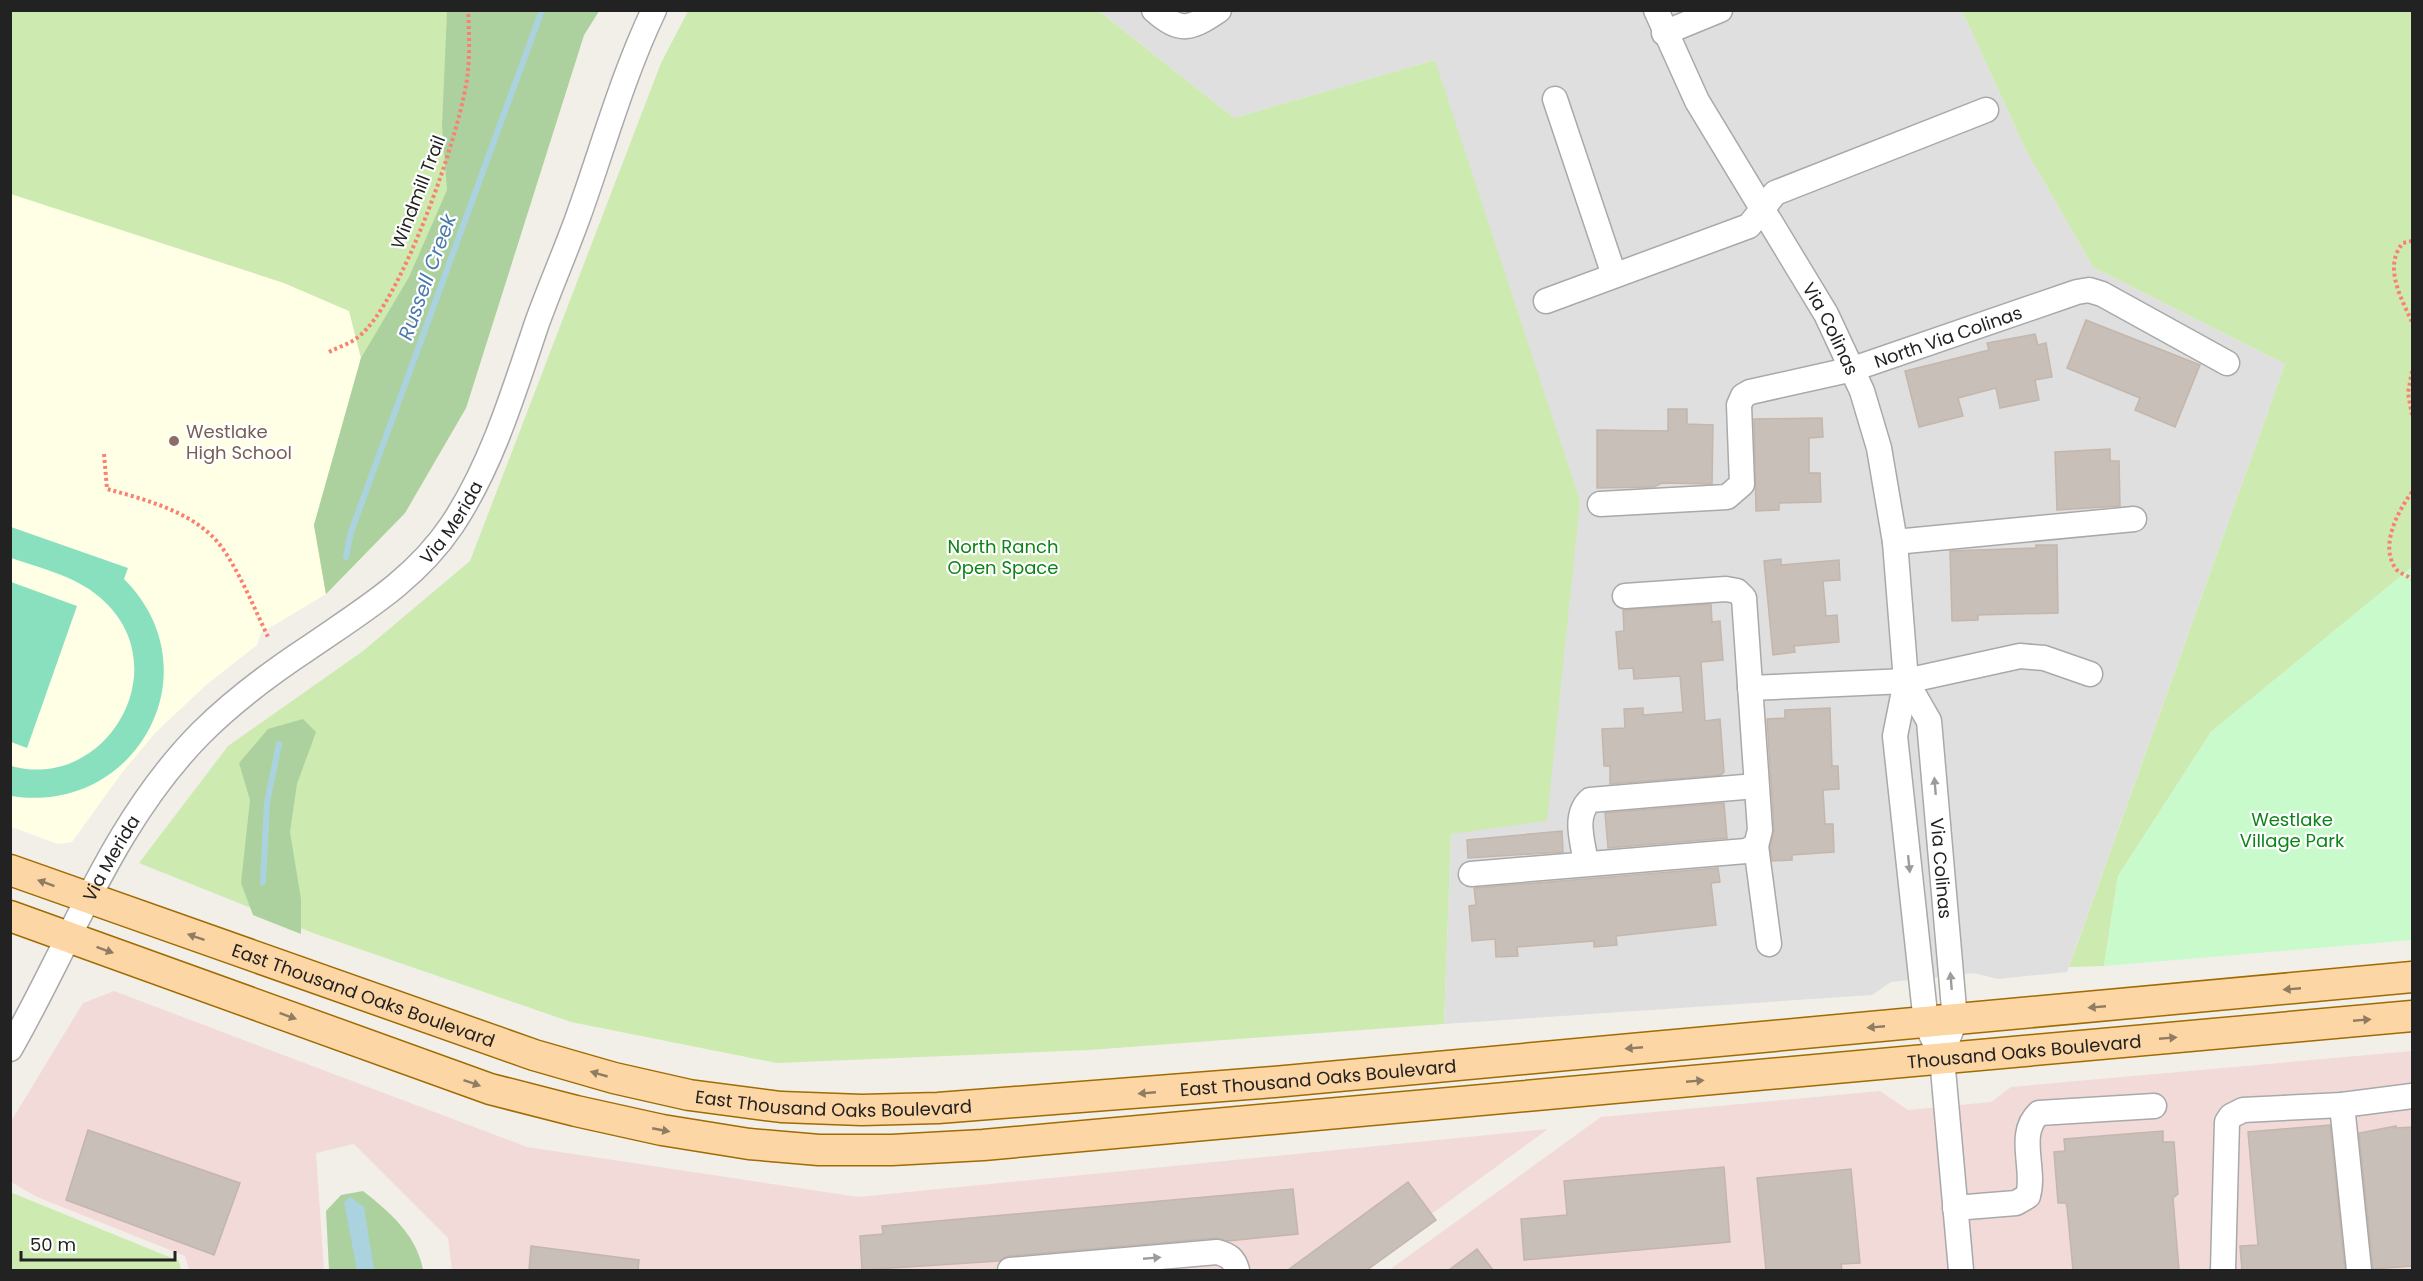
<svg xmlns="http://www.w3.org/2000/svg" width="2423" height="1281" font-family="Poppins,sans-serif">
<style>
.residential{fill:#e0dfdf}
.commercial{fill:#f2dad9}
.education{fill:#ffffe5}
.grass{fill:#cdebb0}
.forest{fill:#add19e}
.park{fill:#c8facc}
.pitch{fill:#88e0be}
.water{fill:#aad3df}
.lines{fill:none;stroke-linecap:round;stroke-linejoin:round}
.stream{stroke:#aad3df;stroke-width:6}
.building{fill:#c7bfb8;stroke:#c4b6ab;stroke-width:1.5}
.minor-casing{stroke:#a9a9a9;stroke-width:27}
.major-casing{stroke:#a06b00;stroke-width:33}
.path{stroke:#fa8072;stroke-width:4;stroke-dasharray:3 3;stroke-linecap:butt}
.minor{stroke:#fff;stroke-width:24}
.major{stroke:#fcd6a4;stroke-width:30}
.oneway{fill:#9c9c9c}
.oneway2{fill:#8f7c63}
.education-dot{fill:#8d6e63;stroke:#fff;stroke-width:2}
.labels{text-anchor:middle;dominant-baseline:central;stroke-width:4.5;stroke-linejoin:round;paint-order:stroke}
.street-label{font-size:18px;fill:#222;stroke:#fff}
.education-label{font-size:18px;fill:#785e54;stroke:#fff;text-anchor:start}
.park-label{font-size:18px;fill:#0c8416;stroke:#fff}
.water-label{font-size:20px;font-style:italic;fill:#4a7aab;stroke:#fff}
</style>
<rect width="100%" height="100%" fill="#f2efe9"/>
<path class="residential" d="M1099,11h863l65,141 66,115 192,97 -218,608 -69,7 -24,-6 -83,9 -19,13 -428,29 7,-190 -16,-774 -201,58z"/>
<g class="commercial">
<path d="M114,991l413,156 331,50 690,-68 -193,141h-903l-4,-32 -94,-94 -38,9 8,117h-135l-4,-14 -148,-59 -26,-15 -1,-59 73,-120z"/>
<path d="M2412,1051v219h-1023l212,-153 279,-26 28,19 83,-8 20,-15z"/>
</g>
<path class="education" d="M11,194l273,89 65,28 12,47 -46,167 11,69 -65,39 -4,12 -51,40 -51,48 -34,41 -49,68 -14,2 -47,-17z"/>
<g class="grass">
<path d="M11,11h588l-15,24 -118,373 -61,105 -79,81 -12,-69 47,-167 -12,-47 -65,-28 -273,-89z"/>
<path d="M688,11h411l135,107 201,-58 145,441 -33,320 -96,13 -7,190 -355,26 -312,13 -206,-41 -258,-89 -174,-70 89,-117 135,-95 107,-90 191,-498z"/>
<path d="M1962,11h450v556l-201,165 -93,144 -14,90 -35,1 216,-603 -192,-97 -66,-115z"/>
<path d="M10,1192l169,69 2,9h-170z"/>
</g>
<g class="forest">
<path d="M447,11h152l-15,24 -118,373 -61,105 -79,81 -12,-69 47,-167 48,-81 38,-87 -5,-64z"/>
<path d="M303,719l13,13 -19,52 -7,48 11,67v35l-48,-19 -12,-32 9,-83 -11,-37 29,-34z"/>
<path d="M363,1191c27,21 54,45 60,79h-94l-3,-59 15,-16z"/>
</g>
<path class="park" d="M2412,567v373l-308,26 14,-90 93,-144z"/>
<g class="pitch">
<path d="M11,527l117,41 -4,11c92,92 12,237 -113,217v-30c94,26 166,-95 94,-164 -25,-25 -62,-33 -94,-44z"/>
<path d="M11,582l66,24 -50,142 -16,-6z"/>
</g>
<path class="water" d="M350,1197l14,10 10,63h-17l-13,-68z"/>
<g class="lines">
<g class="stream">
<path d="M346,557l5,-25 191,-522"/>
<path d="M263,882l4,-79 12,-59"/>
</g>
</g>
<g class="building">
<path d="M2086,320l114,45 -25,62 -40,-17 5,-12 -73,-30z"/>
<path d="M2035,334l3,11 8,-2 6,34 -17,3 4,20 -39,8 -4,-20 -38,10 5,18 -44,11 -14,-56 84,-21 -2,-7z"/>
<path d="M1668,409h19v15l26,1 -1,59 -50,-1 -8,4 -57,1v-58l71,1z"/>
<path d="M1822,418l1,19 -14,1v35h11l1,29 -42,1v7l-23,1 -2,-92z"/>
<path d="M2110,449v12h9l1,45 -63,4 -2,-58z"/>
<path d="M2036,545h21l1,68 -80,2v5l-26,1 -2,-70 86,-3z"/>
<path d="M1781,559v6l58,-5 1,20 -17,1 3,35 11,-1 2,27 -45,4 1,6 -22,3 -9,-94z"/>
<path d="M1711,604l1,18 8,-1 3,39 -22,2 4,59 15,-2 4,53 -3,3 -111,9v-18h-6l-2,-37 23,-1 -1,-19 19,-1v7l40,-3 -3,-36 -46,3 -1,-11 -14,1 -3,-37 8,-1 -1,-21z"/>
<path d="M1830,708l2,58h6l1,23 -16,1 2,34h8l1,28 -42,3v5l-20,1 -2,-14 4,-18 -7,-110 18,-1v-8z"/>
<path d="M1724,803l3,35 -119,10 -3,-35z"/>
<path d="M1562,831l1,21 -95,6 -1,-18z"/>
<path d="M1718,868l2,14 -9,1 5,42 -100,11 1,9 -23,2v-6l-77,6 1,9 -22,1 -1,-18 -23,2 -3,-35 7,-1 -2,-17z"/>
<path d="M2330,1125l15,145h-103l-2,-24 18,-1 -10,-113z"/>
<path d="M2396,1126v2l16,-1v139l-39,3 -14,-136z"/>
<path d="M88,1130l152,53 -26,72 -148,-55z"/>
<path d="M2163,1131v11h11l4,52 -5,4 6,72h-106l-6,-63 -1,-4h-8l-4,-51 11,-1 -1,-12z"/>
<path d="M1724,1167l6,75 -206,18 -3,-41 46,-4 -3,-34z"/>
<path d="M1851,1169l9,94 -19,1 1,6h-76l-9,-92z"/>
<path d="M1408,1182l28,38 -69,50h-79z"/>
<path d="M1293,1189l5,45 -70,7 -12,-3 -207,18 -10,5 -137,9 -2,-34 23,-2 -1,-8z"/>
<path d="M531,1246l108,14 -1,10h-109z"/>
<path d="M1477,1249l16,21h-44z"/>
</g>
<g class="lines">
<g class="minor-casing">
<g id="minor">
<path d="M1154,10c27,24 37,19 65,0"/>
<path id="s1" d="M1656,10l41,91 129,213 36,77 17,57 16,94 11,139 -11,55 31,287 16,35 19,212"/>
<path d="M1664,33l56,-23"/>
<path d="M1555,99l59,176"/>
<path d="M1546,301l203,-75 26,-33 211,-83"/>
<path id="s2" d="M1600,504l127,-7 15,-13 -3,-79 4,-9 7,-4 103,-23 224,-77 12,-2 13,4 125,69"/>
<path d="M1895,542l239,-23"/>
<path id="s3" d="M1906,681l23,40 26,299 -6,16"/>
<path d="M1750,688l156,-7 114,-25 24,2 46,16"/>
<path d="M1756,846l13,98"/>
<path d="M1586,863c-3,-21 -13,-47 4,-63l166,-14"/>
<path d="M1471,874l275,-23 10,-5 4,-16 -16,-232 -7,-7 -11,-2 -101,7"/>
<path id="s4" d="M10,1049c62,-108 102,-226 191,-316 32,-32 71,-61 109,-86 52,-36 105,-67 142,-122 40,-60 62,-134 85,-202 13,-36 28,-70 41,-106 25,-69 44,-140 76,-207"/>
<path d="M2342,1105l17,165"/>
<path d="M1955,1208l61,-5 12,-7c8,-27 -12,-62 11,-83l115,-7"/>
<path d="M1010,1270l207,-18c12,3 17,7 20,18"/>
<path d="M2223,1270l4,-148 4,-6 12,-6 99,-5 70,-9"/>
</g>
</g>
<g class="major-casing">
<g id="major">
<path id="s5" d="M10,870l524,185 80,23 75,17 92,12 81,3 76,-2 336,-26 1138,-105"/>
<path id="s6" d="M10,916l480,173 86,22 86,19 87,14 70,6h73l91,-5 1429,-129"/>
</g>
</g>
<g class="path">
<path d="M2412,241l-9,2c-20,23 -2,55 9,79"/>
<path d="M329,352c9,-5 21,-8 29,-15 43,-32 106,-212 110,-267 2,-20 1,-40 0,-60"/>
<path d="M2412,371l-4,22 4,22"/>
<path d="M104,454l3,35c40,11 91,24 116,60 19,28 32,61 46,90"/>
<path d="M2412,492c-14,19 -33,54 -16,77 3,4 12,7 16,10"/>
</g>
<use href="#minor" class="minor"/>
<use href="#major" class="major"/>
</g>
<defs><path id="oneway-solid" d="M-6-.8H1V-3.2L6.5 0L1 3.2V.8H-6Z" transform="scale(1.5)"/></defs>
<g class="oneway">
<use href="#oneway-solid" transform="translate(1935 786) rotate(-95)"/>
<use href="#oneway-solid" transform="translate(1909 864) rotate(84)"/>
<use href="#oneway-solid" transform="translate(1951 981) rotate(-95)"/>
<use href="#oneway-solid" transform="translate(1152 1258) rotate(-5)"/>
</g>
<g class="oneway2">
<use href="#oneway-solid" transform="translate(46 883) rotate(-160)"/>
<use href="#oneway-solid" transform="translate(196 937) rotate(-161)"/>
<use href="#oneway-solid" transform="translate(105 950) rotate(20)"/>
<use href="#oneway-solid" transform="translate(2292 989) rotate(175)"/>
<use href="#oneway-solid" transform="translate(2097 1007) rotate(175)"/>
<use href="#oneway-solid" transform="translate(288 1016) rotate(20)"/>
<use href="#oneway-solid" transform="translate(2362 1020) rotate(-5)"/>
<use href="#oneway-solid" transform="translate(1876 1027) rotate(175)"/>
<use href="#oneway-solid" transform="translate(2168 1038) rotate(-5)"/>
<use href="#oneway-solid" transform="translate(1634 1048) rotate(175)"/>
<use href="#oneway-solid" transform="translate(599 1074) rotate(-164)"/>
<use href="#oneway-solid" transform="translate(1695 1081) rotate(-5)"/>
<use href="#oneway-solid" transform="translate(472 1083) rotate(19)"/>
<use href="#oneway-solid" transform="translate(1147 1093) rotate(175)"/>
<use href="#oneway-solid" transform="translate(661 1130) rotate(11)"/>
</g>
<circle class="education-dot" cx="174" cy="441" r="6"/>
<g class="labels">
<g class="street-label">
<text transform="translate(418 192) rotate(-69)">Windmill Trail</text>
<text stroke="none"><textPath href="#s1" startOffset="364">Via Colinas</textPath></text>
<text stroke="none"><textPath href="#s2" startOffset="450">North Via Colinas</textPath></text>
<text stroke="none"><textPath href="#s4" startOffset="700">Via Merida</textPath></text>
<text stroke="none"><textPath href="#s4" startOffset="216">Via Merida</textPath></text>
<text stroke="none"><textPath href="#s3" startOffset="194">Via Colinas</textPath></text>
<text stroke="none"><textPath href="#s5" startOffset="375">East Thousand Oaks Boulevard</textPath></text>
<text stroke="none"><textPath href="#s6" startOffset="2055">Thousand Oaks Boulevard</textPath></text>
<text stroke="none"><textPath href="#s5" startOffset="1347">East Thousand Oaks Boulevard</textPath></text>
<text stroke="none"><textPath href="#s5" startOffset="861">East Thousand Oaks Boulevard</textPath></text>
</g>
<g class="education-label">
<text x="186" y="431">Westlake<tspan x="186" dy="21">High School</tspan></text>
</g>
<g class="park-label">
<text x="1003" y="546">North Ranch<tspan x="1003" dy="21">Open Space</tspan></text>
<text x="2292" y="819">Westlake<tspan x="2292" dy="21">Village Park</tspan></text>
</g>
<g class="water-label">
<text transform="translate(427 277) rotate(-70)">Russell Creek</text>
</g>
</g>
<rect width="2423" height="1281" fill="none" stroke="#222222" stroke-width="24"/>
<path d="M21 1251v9h154v-9" fill="none" stroke="#222222" stroke-width="3"/>
<text x="30" y="1251" font-size="18" fill="#222222" stroke="#ffffff" stroke-width="4.5" paint-order="stroke">50 m</text>
</svg>
